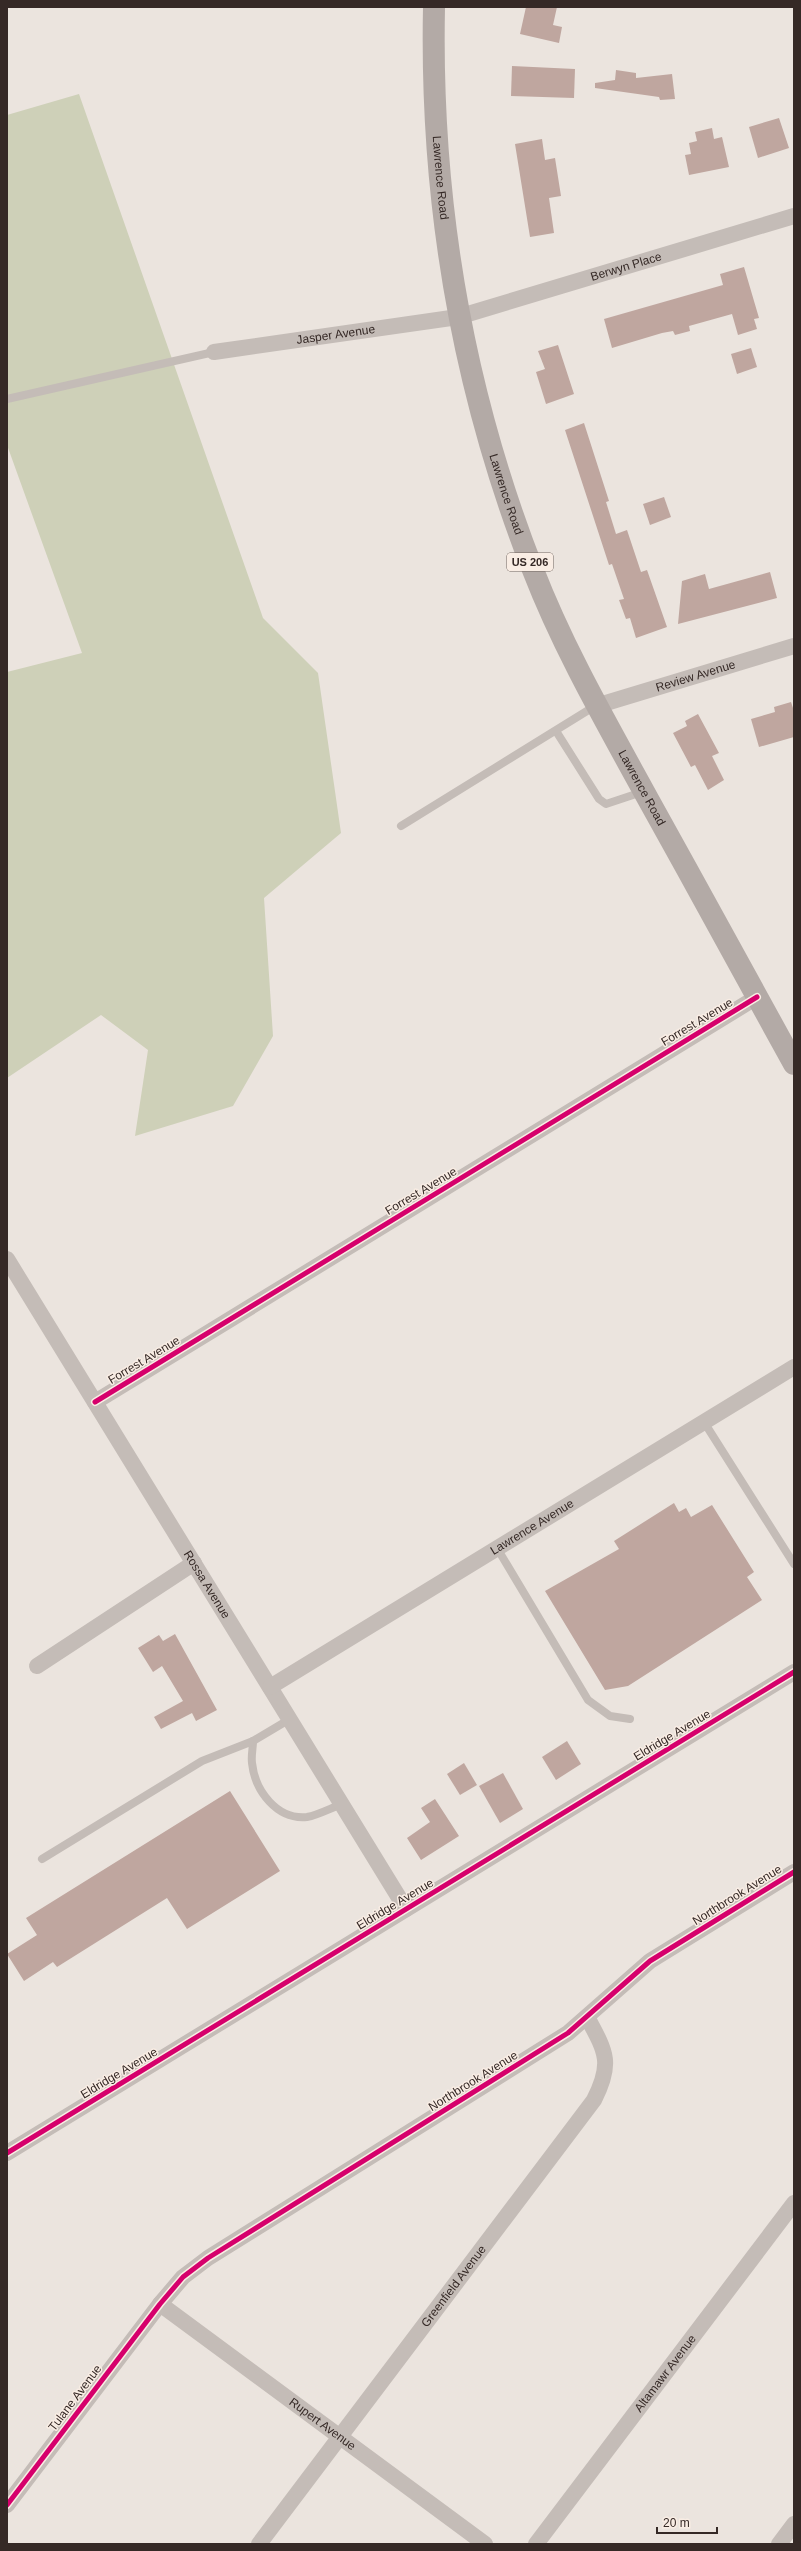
<svg xmlns="http://www.w3.org/2000/svg" width="801" height="2551" font-family="Arial,sans-serif">
<style>
.green{fill:#ced0b8}
.building{fill:#bfa69f}
.lines{fill:none;stroke-linecap:round;stroke-linejoin:round}
.service{stroke:#c4bcb7;stroke-width:8}
.minor{stroke:#c4bcb7;stroke-width:16}
.primary{stroke:#b3aaa6;stroke-width:22}
.cycleway-casing{stroke:#f9ede4;stroke-width:8}
.cycleway{stroke:#d6006c;stroke-width:5}
.labels{text-anchor:middle;dominant-baseline:central;stroke-width:3;stroke-linejoin:round;paint-order:stroke}
.shield{fill:#f9ede4;stroke:#70645f;stroke-width:1}
.shield-label{font-size:11px;font-weight:bold;fill:#352926}
.street-label{font-size:12px;fill:#352926;stroke:#f9ede4}
</style>
<rect width="100%" height="100%" fill="#ebe4de"/>
<path class="green" d="M79,94l184,524 55,55 23,160 -77,65 9,138 -40,70 -98,30 13,-86 -47,-35 -94,63v-406l75,-19 -75,-208v-330z"/>
<g class="building">
<path d="M526,7h31l-4,18 9,2 -3,16 -39,-9z"/>
<path d="M512,66l63,3 -1,29 -63,-2z"/>
<path d="M616,70l20,3v5l36,-4 3,25 -15,1 -1,-3 -64,-9v-5l20,-3z"/>
<path d="M779,118l10,30 -31,10 -9,-31z"/>
<path d="M712,128l2,11 8,-2 7,30 -40,8 -4,-20 6,-1 -2,-11 8,-2 -2,-9z"/>
<path d="M542,139l3,21 10,-2 6,38 -12,2 5,35 -24,4 -15,-93z"/>
<path d="M744,267l15,51 -5,1 3,10 -19,6 -6,-21 -43,12 1,5 -15,4 -2,-4 -11,2 -50,15 -8,-29 119,-34 -3,-11z"/>
<path d="M558,345l16,49 -28,10 -10,-32 9,-3 -7,-18z"/>
<path d="M751,348l6,19 -20,7 -6,-20z"/>
<path d="M584,423l25,78 -3,1 10,32 11,-4 14,42 6,-2 20,57 -31,11 -6,-20 -4,1 -7,-19 5,-1 -12,-35 -3,1 -44,-135z"/>
<path d="M664,497l7,20 -21,8 -7,-21z"/>
<path d="M770,572l7,26 -99,26 4,-43 23,-7 4,15z"/>
<path d="M791,702l3,9v26l-35,10 -8,-28 24,-7 -1,-5z"/>
<path d="M698,714l21,39 -7,3 12,24 -16,10 -13,-25 -4,2 -18,-34 14,-7 -2,-5z"/>
<path d="M674,1503l5,9 7,-4 5,9 21,-12 42,67 -7,5 15,23 -134,86 -23,4 -60,-99 74,-42 -5,-8z"/>
<path d="M175,1634l42,76 -21,11 -4,-8 -31,16 -7,-12 29,-16 -21,-35 -9,6 -15,-24 21,-13 4,6z"/>
<path d="M567,1741l14,23 -25,16 -14,-23z"/>
<path d="M464,1763l13,22 -17,10 -13,-21z"/>
<path d="M503,1773l20,36 -23,14 -21,-37z"/>
<path d="M230,1791l50,80 -93,58 -20,-31 -110,69 -4,-5 -29,19 -17,-27 30,-19 -11,-17z"/>
<path d="M435,1799l24,37 -38,24 -14,-22 23,-16 -9,-14z"/>
</g>
<g class="lines">
<g class="service">
<path d="M7,399l207,-47"/>
<path d="M556,731l43,68 7,5 36,-12"/>
<path d="M401,826l194,-120"/>
<path d="M704,1422l90,142"/>
<path d="M497,1548l91,152 22,16 20,3"/>
<path d="M253,1741c0,7 -2,15 -1,22 3,28 25,57 55,54 11,-2 24,-9 35,-13"/>
<path d="M42,1859l160,-98 51,-20 37,-22"/>
</g>
<g class="minor">
<path id="s1" d="M214,352l244,-35 336,-101"/>
<path id="s2" d="M596,706l198,-60"/>
<path id="s3" d="M7,1259l399,650"/>
<path d="M95,1402l662,-405"/>
<path d="M37,1666l157,-103"/>
<path id="s4" d="M270,1687l524,-320"/>
<path d="M7,2153l787,-481"/>
<path id="s5" d="M160,2304l325,240"/>
<path d="M7,2505l153,-201 23,-27 25,-19 360,-225 82,-72 144,-89"/>
<path id="s6" d="M259,2544l335,-444c19,-37 12,-48 -7,-83"/>
<path id="s7" d="M536,2544l258,-341"/>
<path d="M779,2544l15,-20"/>
</g>
<path class="primary" id="s8" d="M434,7c-4,194 28,382 99,563 31,80 74,154 115,229 49,88 97,176 146,265"/>
<g class="cycleway-casing">
<g id="cycleway">
<path d="M95,1402l662,-405"/>
<path d="M7,2153l787,-481"/>
<path d="M7,2505l153,-201 23,-27 25,-19 360,-225 82,-72 144,-89"/>
</g>
</g>
<use href="#cycleway" class="cycleway"/>
</g>
<g class="labels">
<rect class="shield" x="507" y="553" width="46" height="18" rx="3"/>
<g class="shield-label">
<text x="530" y="562">US 206</text>
</g>
<g class="street-label">
<text stroke="none"><textPath href="#s8" startOffset="171">Lawrence Road</textPath></text>
<text stroke="none"><textPath href="#s1" startOffset="422">Berwyn Place</textPath></text>
<text stroke="none"><textPath href="#s1" startOffset="123">Jasper Avenue</textPath></text>
<text stroke="none"><textPath href="#s8" startOffset="495">Lawrence Road</textPath></text>
<text stroke="none"><textPath href="#s2" startOffset="104">Review Avenue</textPath></text>
<text stroke="none"><textPath href="#s8" startOffset="819">Lawrence Road</textPath></text>
<text transform="translate(697 1022) rotate(-31)">Forrest Avenue</text>
<text transform="translate(421 1191) rotate(-31)">Forrest Avenue</text>
<text transform="translate(144 1360) rotate(-31)">Forrest Avenue</text>
<text stroke="none"><textPath href="#s4" startOffset="307">Lawrence Avenue</textPath></text>
<text stroke="none"><textPath href="#s3" startOffset="382">Rossa Avenue</textPath></text>
<text transform="translate(672 1735) rotate(-31)">Eldridge Avenue</text>
<text transform="translate(737 1895) rotate(-32)">Northbrook Avenue</text>
<text transform="translate(395 1904) rotate(-31)">Eldridge Avenue</text>
<text transform="translate(119 2073) rotate(-31)">Eldridge Avenue</text>
<text transform="translate(473 2081) rotate(-32)">Northbrook Avenue</text>
<text stroke="none"><textPath href="#s6" startOffset="323">Greenfield Avenue</textPath></text>
<text stroke="none"><textPath href="#s7" startOffset="214">Altamawr Avenue</textPath></text>
<text transform="translate(75 2398) rotate(-53)">Tulane Avenue</text>
<text stroke="none"><textPath href="#s5" startOffset="202">Rupert Avenue</textPath></text>
</g>
</g>
<rect width="801" height="2551" fill="none" stroke="#352926" stroke-width="16"/>
<path d="M657 2527v6h60v-6" fill="none" stroke="#352926" stroke-width="2"/>
<text x="663" y="2527" font-size="12" fill="#352926" stroke="#f9ede4" stroke-width="3" paint-order="stroke">20 m</text>
</svg>
